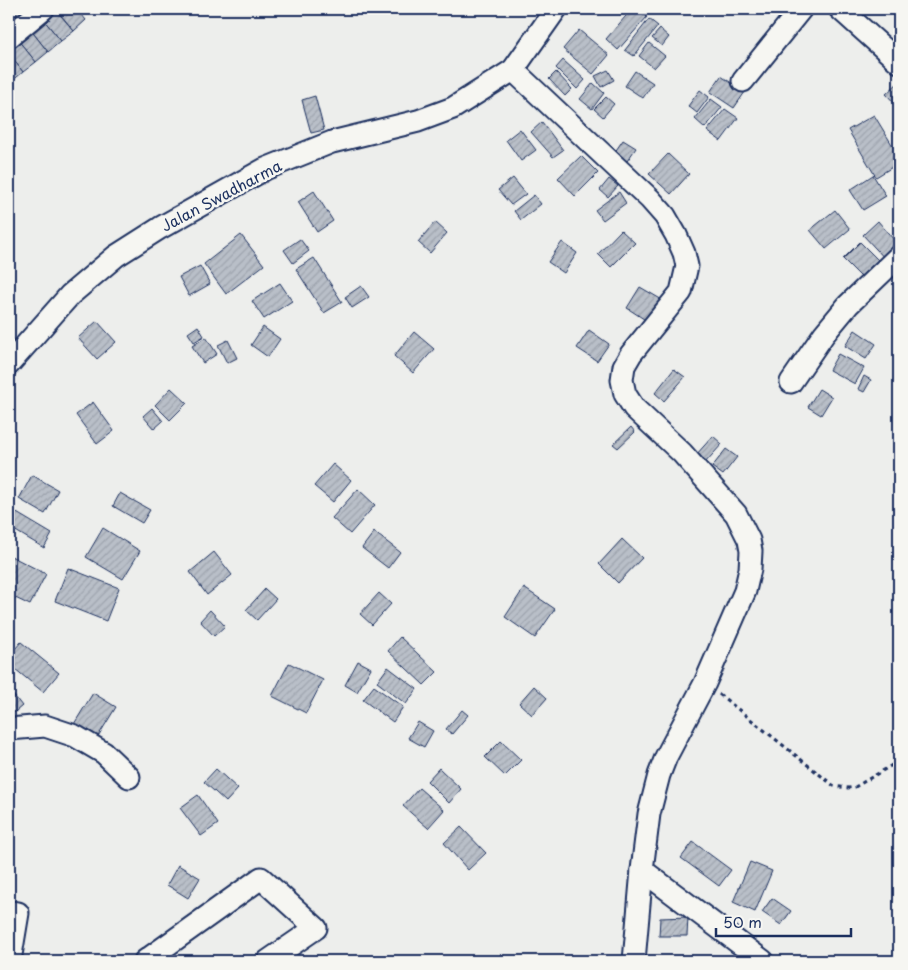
<svg xmlns="http://www.w3.org/2000/svg" width="908" height="970" font-family="'Playpen Sans',sans-serif">
<style>
.building{fill:url(#building-hatch);stroke:#1b2f5e}
.lines{fill:none;stroke-linecap:round;stroke-linejoin:round}
.street-casing{stroke:#1b2f5e;stroke-width:25}
.path{stroke:#1b2f5e;stroke-width:3;stroke-dasharray:4 4;stroke-linecap:butt}
.street{stroke:#f6f6f2;stroke-width:21}
.labels{text-anchor:middle;dominant-baseline:central;stroke-width:5;stroke-linejoin:round;paint-order:stroke}
.street-label{font-size:15px;fill:#1b2f5e;stroke:#f6f6f2}
</style>
<defs>
<pattern id="building-hatch" width="6" height="6" patternUnits="userSpaceOnUse" patternTransform="scale(1.25)"><rect width="6" height="6" fill="#b9bfc8"/><path d="M-1 1l2-2M0 6l6-6M5 7l2-2" fill="none" stroke="#9ea4ae"/></pattern>
</defs>
<rect width="100%" height="100%" fill="#edeeec"/>
<filter id="ink" filterUnits="userSpaceOnUse"><feTurbulence type="fractalNoise" baseFrequency=".02" numOctaves="2"/><feDisplacementMap in="SourceGraphic" scale="10" xChannelSelector="R" yChannelSelector="G"/><feConvolveMatrix kernelMatrix="1 2 1 2 8 2 1 2 1" color-interpolation-filters="sRGB"/></filter>
<g filter="url(#ink)">
<g class="building">
<path d="M9,9h2l10,12 -12,10z"/>
<path d="M11,9h20l-10,12z"/>
<path d="M55,9l19,22 -13,10 -18,-22z"/>
<path d="M56,9h21l9,11 -12,11z"/>
<path d="M632,9h6l9,8 -29,33 -12,-11z"/>
<path d="M772,9h16l-9,8z"/>
<path d="M43,19l18,22 -13,11 -18,-23z"/>
<path d="M649,19l9,7 -24,30 -9,-6z"/>
<path d="M30,29l18,23 -12,10 -19,-23z"/>
<path d="M660,29l9,8 -7,9 -10,-8z"/>
<path d="M579,30l30,25 -16,19 -30,-25z"/>
<path d="M17,39l19,23 -13,10 -14,-18v-8z"/>
<path d="M649,43l16,13 -11,12 -15,-12z"/>
<path d="M9,54l14,18 -12,10 -2,-2z"/>
<path d="M563,60l22,20 -8,9 -21,-21z"/>
<path d="M608,70l6,10 -13,7 -6,-11z"/>
<path d="M635,71l18,12 -10,15 -18,-12z"/>
<path d="M556,72l16,17 -7,7 -16,-17z"/>
<path d="M721,76l24,16 -11,16 -24,-16z"/>
<path d="M899,82v26l-13,-14z"/>
<path d="M593,83l11,10 -12,16 -12,-10z"/>
<path d="M700,90l9,7 -12,16 -9,-7z"/>
<path d="M315,96l9,34 -13,3 -9,-33z"/>
<path d="M606,97l8,7 -11,13 -9,-8z"/>
<path d="M711,99l11,8 -17,21 -10,-9z"/>
<path d="M725,109l13,9 -17,23 -14,-10z"/>
<path d="M874,115l25,41v7l-23,14 -28,-47z"/>
<path d="M542,122l21,28 -10,7 -22,-25z"/>
<path d="M520,129l16,21 -15,11 -15,-21z"/>
<path d="M623,140l13,8 -13,19 -13,-8z"/>
<path d="M668,154l21,20 -18,20 -22,-20z"/>
<path d="M581,156l17,17 -23,23 -17,-18z"/>
<path d="M873,175l13,21 -23,14 -13,-20z"/>
<path d="M513,178l13,16 -15,11 -13,-15z"/>
<path d="M609,179l9,7 -10,11 -8,-7z"/>
<path d="M314,191l19,30 -16,11 -19,-30z"/>
<path d="M619,192l7,11 -23,17 -8,-10z"/>
<path d="M534,195l7,9 -20,16 -7,-9z"/>
<path d="M835,210l15,19 -24,20 -16,-19z"/>
<path d="M878,221l21,25v6l-11,10 -25,-27z"/>
<path d="M435,222l12,11 -17,20 -12,-11z"/>
<path d="M621,230l14,13 -24,24 -13,-13z"/>
<path d="M241,235l23,30 -38,29 -22,-30z"/>
<path d="M300,239l9,12 -16,12 -9,-13z"/>
<path d="M562,242l15,11 -13,20 -16,-11z"/>
<path d="M860,242l20,20 -17,17 -20,-20z"/>
<path d="M314,258l28,44 -18,11 -28,-44z"/>
<path d="M200,266l10,18 -21,12 -10,-19z"/>
<path d="M280,283l12,18 -28,18 -12,-18z"/>
<path d="M361,286l8,11 -17,11 -7,-11z"/>
<path d="M640,287l24,14 -14,22 -23,-15z"/>
<path d="M97,321l19,21 -19,17 -19,-21z"/>
<path d="M198,326l6,10 -10,6 -6,-9z"/>
<path d="M263,327l17,12 -12,18 -17,-12z"/>
<path d="M589,330l20,14 -12,17 -20,-13z"/>
<path d="M855,330l21,14 -10,15 -21,-13z"/>
<path d="M414,332l20,17 -21,24 -19,-17z"/>
<path d="M206,337l11,17 -14,9 -11,-17z"/>
<path d="M228,340l9,18 -10,5 -9,-18z"/>
<path d="M838,354l26,14 -9,16 -26,-14z"/>
<path d="M674,369l11,8 -21,24 -9,-8z"/>
<path d="M864,376l7,4 -7,12 -6,-3z"/>
<path d="M171,388l16,15 -17,17 -15,-15z"/>
<path d="M819,389l13,8 -11,18 -13,-8z"/>
<path d="M93,402l21,29 -17,13 -21,-29z"/>
<path d="M152,408l11,13 -9,8 -11,-13z"/>
<path d="M631,427l4,5 -17,16 -5,-4z"/>
<path d="M713,436l9,8 -18,20 -9,-8z"/>
<path d="M726,449l11,8 -14,18 -11,-8z"/>
<path d="M333,464l18,16 -18,22 -19,-16z"/>
<path d="M32,475l26,15 -13,24 -26,-15z"/>
<path d="M358,489l17,16 -25,29 -18,-16z"/>
<path d="M120,493l30,17 -8,13 -29,-17z"/>
<path d="M10,509l42,25 -8,14 -35,-21z"/>
<path d="M103,528l37,23 -17,28 -37,-22z"/>
<path d="M374,532l26,20 -12,16 -26,-20z"/>
<path d="M622,539l20,19 -24,25 -19,-19z"/>
<path d="M214,552l18,23 -25,20 -17,-23z"/>
<path d="M9,555l37,19 -16,31 -21,-10z"/>
<path d="M68,568l51,20 -13,33 -51,-20z"/>
<path d="M524,588l31,21 -20,29 -30,-21z"/>
<path d="M265,589l11,10 -19,21 -11,-10z"/>
<path d="M379,593l12,11 -19,21 -12,-11z"/>
<path d="M210,610l15,16 -11,10 -14,-15z"/>
<path d="M400,637l37,35 -13,13 -36,-34z"/>
<path d="M21,642l38,31 -16,19 -34,-28v-8z"/>
<path d="M358,661l13,7 -14,24 -12,-7z"/>
<path d="M289,663l34,17 -17,33 -34,-17z"/>
<path d="M388,667l29,22 -11,15 -29,-22z"/>
<path d="M374,686l29,21 -10,15 -30,-22z"/>
<path d="M534,686l13,12 -15,17 -13,-12z"/>
<path d="M9,689l13,17 -13,11z"/>
<path d="M93,693l23,14 -22,36 -23,-14z"/>
<path d="M462,710l6,5 -16,19 -6,-5z"/>
<path d="M418,722l15,9 -9,16 -16,-9z"/>
<path d="M501,741l20,19 -16,16 -20,-19z"/>
<path d="M439,768l22,21 -12,14 -22,-22z"/>
<path d="M216,769l22,20 -12,13 -22,-20z"/>
<path d="M419,788l25,22 -16,18 -25,-22z"/>
<path d="M198,795l20,29 -17,12 -21,-28z"/>
<path d="M461,827l25,26 -18,17 -24,-27z"/>
<path d="M693,842l38,28 -12,16 -38,-28z"/>
<path d="M750,862l22,9 -17,41 -22,-10z"/>
<path d="M178,865l22,13 -12,20 -21,-13z"/>
<path d="M772,898l19,13 -10,14 -19,-13z"/>
<path d="M688,917l-1,19h-28l1,-18z"/>
</g>
<g class="lines">
<g class="street-casing">
<g id="street">
<path d="M840,9l59,53"/>
<path d="M9,37l34,-28"/>
<path d="M513,70l137,129 15,17 11,19 8,18 3,13 -6,26 -50,62 -7,12 -2,14 3,14 9,14 48,45 54,61 13,26 2,11 -1,18 -5,22 -40,92 -39,74 -7,18 -10,39 -7,56 -8,91"/>
<path d="M743,81l58,-72"/>
<path d="M9,364l61,-69 46,-39 44,-28 105,-59 67,-27 86,-21 35,-13 60,-38 43,-61"/>
<path d="M791,382l33,-48 24,-29 51,-49"/>
<path d="M9,729l36,-3 30,10 29,17 25,24"/>
<path d="M642,870l121,91"/>
<path d="M9,912l9,1 -8,48"/>
<path d="M145,961l116,-83 55,50 -48,33"/>
</g>
</g>
<path class="path" d="M719,694l115,92 14,2 7,-1 44,-26"/>
<use href="#street" class="street"/>
</g>
</g>
<g class="labels">
<g class="street-label">
<text transform="translate(221 195) rotate(-28)">Jalan Swadharma</text>
</g>
</g>
<rect width="908" height="970" fill="none" stroke="#f6f6f2" stroke-width="30"/>
<rect x="15" y="15" width="878" height="940" fill="none" stroke="#1b2f5e" stroke-width="2" filter="url(#ink)"/>
<path d="M716 928v8h135v-8" fill="none" stroke="#1b2f5e" stroke-width="2.5"/>
<text x="723" y="928" font-size="15" fill="#1b2f5e" stroke="#f6f6f2" stroke-width="4" paint-order="stroke">50 m</text>
</svg>
